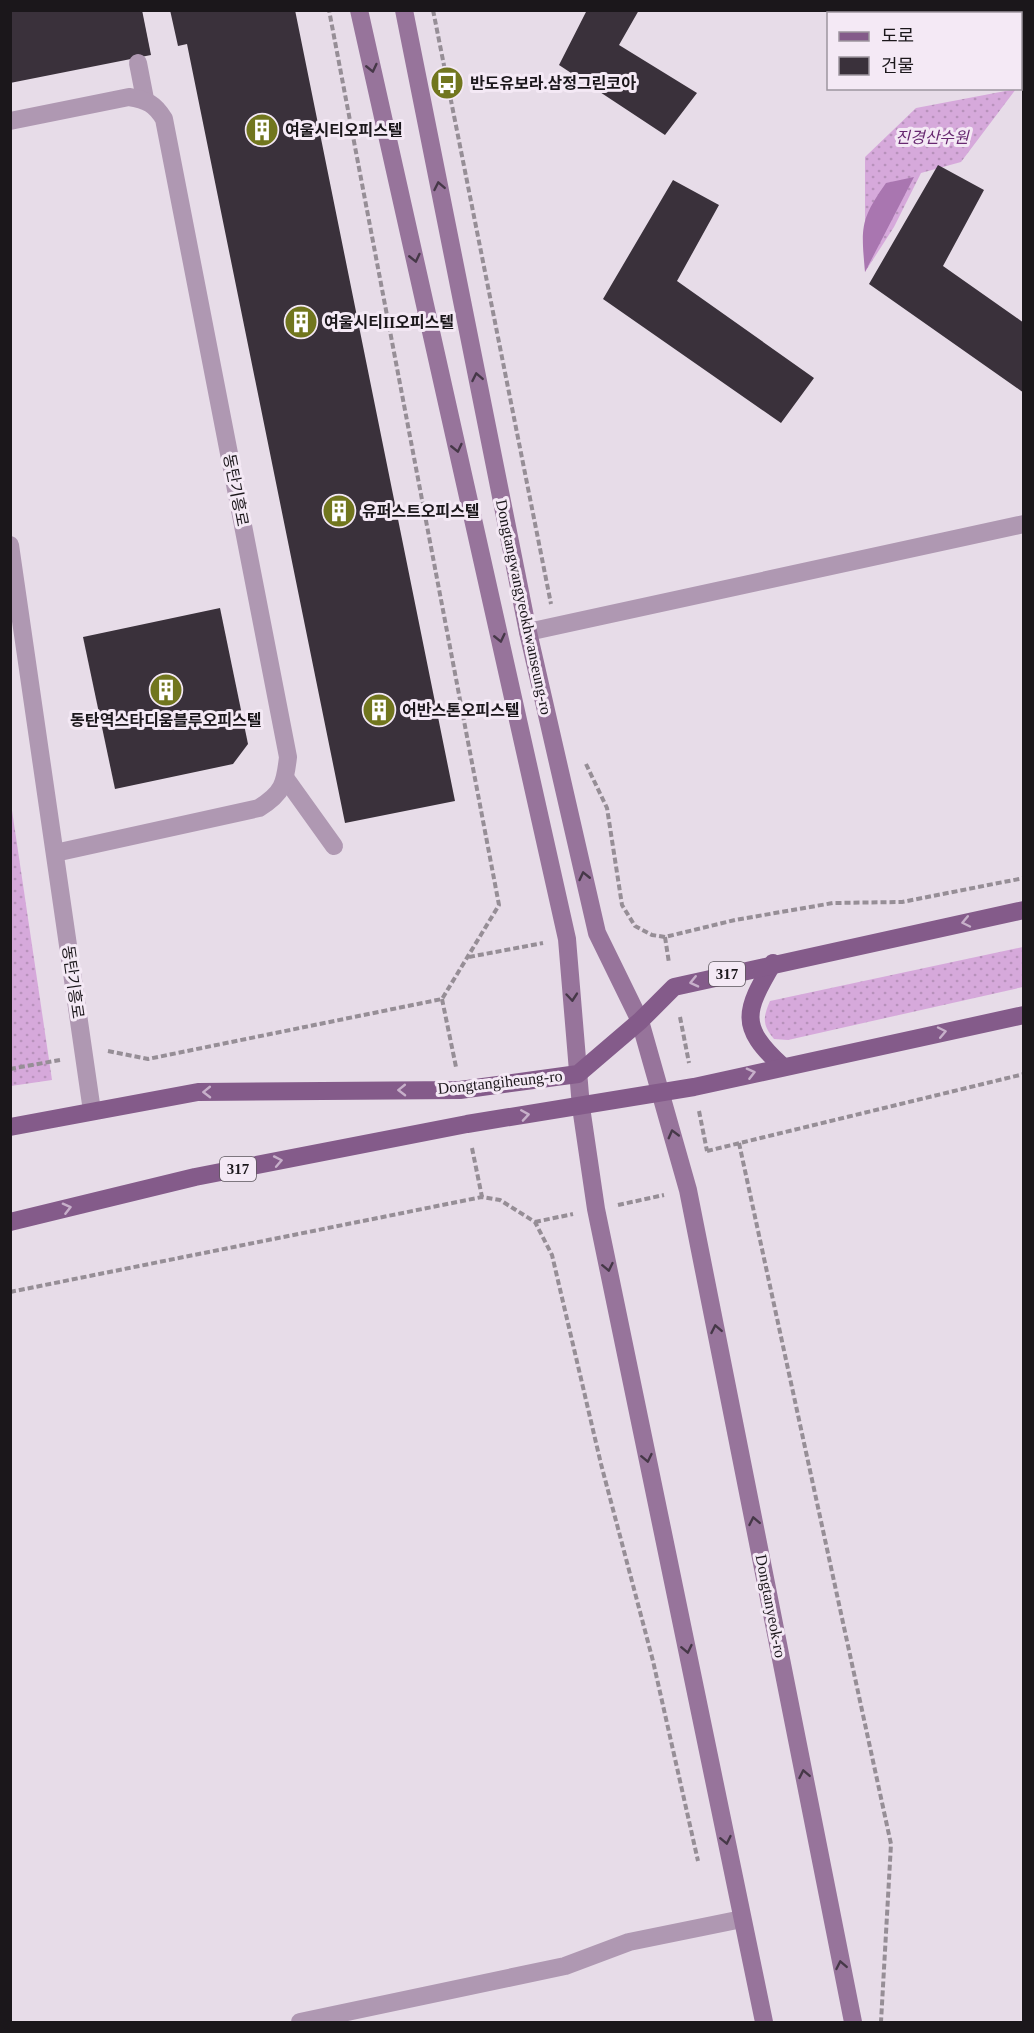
<svg xmlns="http://www.w3.org/2000/svg" width="1034" height="2033" font-family="'Times New Roman','Noto Sans KR',serif">
<style>
.grass{fill:url(#grass-dots)}
.water{fill:#a976b0}
.building{fill:#3a313b}
.lines{fill:none;stroke-linecap:round;stroke-linejoin:round}
.path{stroke:#968e96;stroke-width:4;stroke-dasharray:6 3;stroke-linecap:butt}
.lane{stroke:#af98b2;stroke-width:18}
.street{stroke:#af98b2;stroke-width:18}
.secondary{stroke:#97749b;stroke-width:18}
.primary{stroke:#845b8a;stroke-width:18}
.oneway{stroke:#463848}
.oneway2{stroke:#c7b0ca}
.labels{text-anchor:middle;dominant-baseline:central;stroke-width:6;stroke-linejoin:round;paint-order:stroke}
.shield{fill:#f4e9f5;stroke:#5c565c;stroke-width:1.5}
.shield-label{font-size:15px;font-weight:bold;fill:#1b171b}
.poi-label{font-size:16px;font-weight:bold;fill:#1b171b;stroke:#f4e9f5;text-anchor:start}
.park-label{font-size:16px;font-style:italic;fill:#672870;stroke:#f4e9f5}
.street-label{font-size:16px;fill:#1b171b;stroke:#f4e9f5}
</style>
<defs>
<pattern id="grass-dots" width="8" height="8" patternUnits="userSpaceOnUse" patternTransform="scale(1.5)"><rect width="8" height="8" fill="#d6a9db"/><path d="M2 2h.1M6 6h.1" fill="none" stroke="#b791bb" stroke-width="1.8" stroke-linecap="round"/></pattern>
</defs>
<rect width="100%" height="100%" fill="#e7dce8"/>
<g class="grass">
<path d="M1016,89l-55,73 -40,11 -27,54 -29,45v-115l51,-49z"/>
<path d="M10,797l42,283 -41,6h-1z"/>
<path d="M1023,947v40l-235,53 -14,-1c-12,-14 -11,-22 -4,-38z"/>
</g>
<path class="water" d="M914,177l-49,95c-4,-45 -5,-52 21,-89z"/>
<g class="building">
<path d="M10,10h132l9,45 -141,28z"/>
<path d="M170,10h125l160,791 -110,22 -158,-779 -9,2z"/>
<path d="M587,10h52l-20,35 78,48 -32,42 -106,-70z"/>
<path d="M882,10h44l-2,4h-38z"/>
<path d="M938,165l46,25 -41,76 81,57v70l-155,-109z"/>
<path d="M673,180l46,25 -42,76 137,97 -33,45 -178,-124z"/>
<path d="M220,608l28,136 -15,20 -118,25 -32,-152z"/>
</g>
<g class="lines">
<g class="path">
<path d="M433,10l118,594"/>
<path d="M586,764l21,44 15,97 13,21 17,9 13,2 70,-17 98,-17 69,-1 122,-24"/>
<path d="M665,937l4,26"/>
<path d="M469,957l74,-14"/>
<path d="M442,999l14,68"/>
<path d="M680,1017l9,46"/>
<path d="M108,1051l40,8 294,-60 57,-94 -170,-895"/>
<path d="M10,1069l50,-9"/>
<path d="M699,1111l8,40"/>
<path d="M739,1143l152,701 -10,178"/>
<path d="M472,1148l10,49"/>
<path d="M707,1151l317,-77"/>
<path d="M618,1205l46,-10"/>
<path d="M535,1222l38,-8"/>
<path d="M10,1292l472,-95 18,3 35,22 17,33 49,209 52,197 45,200"/>
</g>
<g class="lane">
<path d="M138,63l7,36"/>
<path d="M286,779l48,67"/>
</g>
<g class="street">
<path d="M10,121l119,-24c18,3 26,7 35,22l124,638c-3,27 -5,36 -29,51l-204,45"/>
<path d="M10,545l82,566"/>
<path d="M528,632l496,-108"/>
<path d="M300,2022l265,-56 64,-24 113,-23"/>
</g>
<g class="secondary">
<path d="M359,10l208,929 14,168 15,102 168,813"/>
<path d="M404,10l124,622 69,301 43,88 48,169 165,832"/>
</g>
<g class="primary">
<path d="M773,963c-28,48 -35,63 9,103"/>
<path d="M10,1127l188,-35 262,-2 118,-16 62,-53 34,-34 350,-77"/>
<path d="M10,1222l185,-45 272,-53 227,-37 330,-72"/>
</g>
</g>
<defs><path id="oneway-chevron" d="M-2-3.5L2.5 0L-2 3.5" fill="none" stroke-width="1.6" stroke-linecap="round" stroke-linejoin="round" transform="scale(1.5)"/></defs>
<g class="oneway">
<use href="#oneway-chevron" transform="translate(372 68) rotate(77)"/>
<use href="#oneway-chevron" transform="translate(439 186) rotate(-101)"/>
<use href="#oneway-chevron" transform="translate(415 258) rotate(77)"/>
<use href="#oneway-chevron" transform="translate(477 377) rotate(-101)"/>
<use href="#oneway-chevron" transform="translate(457 448) rotate(77)"/>
<use href="#oneway-chevron" transform="translate(500 638) rotate(77)"/>
<use href="#oneway-chevron" transform="translate(584 876) rotate(-103)"/>
<use href="#oneway-chevron" transform="translate(572 997) rotate(85)"/>
<use href="#oneway-chevron" transform="translate(673 1134) rotate(-105)"/>
<use href="#oneway-chevron" transform="translate(608 1267) rotate(78)"/>
<use href="#oneway-chevron" transform="translate(716 1329) rotate(-101)"/>
<use href="#oneway-chevron" transform="translate(647 1458) rotate(78)"/>
<use href="#oneway-chevron" transform="translate(754 1521) rotate(-101)"/>
<use href="#oneway-chevron" transform="translate(687 1649) rotate(78)"/>
<use href="#oneway-chevron" transform="translate(804 1774) rotate(-101)"/>
<use href="#oneway-chevron" transform="translate(726 1840) rotate(78)"/>
<use href="#oneway-chevron" transform="translate(841 1965) rotate(-101)"/>
</g>
<g class="oneway2">
<use href="#oneway-chevron" transform="translate(966 922) rotate(168)"/>
<use href="#oneway-chevron" transform="translate(694 982) rotate(167)"/>
<use href="#oneway-chevron" transform="translate(942 1032) rotate(-12)"/>
<use href="#oneway-chevron" transform="translate(751 1073) rotate(-14)"/>
<use href="#oneway-chevron" transform="translate(402 1090) rotate(179)"/>
<use href="#oneway-chevron" transform="translate(207 1092) rotate(179)"/>
<use href="#oneway-chevron" transform="translate(525 1115) rotate(-9)"/>
<use href="#oneway-chevron" transform="translate(278 1161) rotate(-11)"/>
<use href="#oneway-chevron" transform="translate(67 1208) rotate(-14)"/>
</g>
<defs>
<g id="bus-disc" transform="scale(1.725)"><circle r="9.5" fill="#71761e" stroke="#f4e9f5"/><path d="M-5-6H5V4H4V6H2V4H-2V6H-4V4H-5ZM-3.5-4V0h7V-4ZM-3.5 1.2v1.5H-2V1.2ZM2 1.2v1.5H3.5V1.2Z" fill="#fff"/></g>
<g id="building-disc" transform="scale(1.725)"><circle r="9.5" fill="#71761e" stroke="#f4e9f5"/><path d="M-4-6H4V6H1V3H-1V6H-4ZM-2.5-4.3h1.7v1.8h-1.7ZM.8-4.3h1.7v1.8H.8ZM-2.5-1h1.7V.8h-1.7ZM.8-1h1.7V.8H.8Z" fill="#fff"/></g>
</defs>
<g fill-rule="evenodd">
<use href="#bus-disc" x="447" y="83"/>
<use href="#building-disc" x="262" y="130"/>
<use href="#building-disc" x="301" y="322"/>
<use href="#building-disc" x="339" y="511"/>
<use href="#building-disc" x="166" y="690"/>
<use href="#building-disc" x="379" y="710"/>
</g>
<g class="labels">
<g class="shield">
<rect x="709" y="962" width="36" height="24" rx="4.5"/>
<rect x="220" y="1157" width="36" height="24" rx="4.5"/>
</g>
<g class="shield-label">
<text x="727" y="974">317</text>
<text x="238" y="1169">317</text>
</g>
<g class="poi-label">
<text x="470" y="83">반도유보라.삼정그린코아</text>
<text x="285" y="130">여울시티오피스텔</text>
<text x="324" y="322">여울시티II오피스텔</text>
<text x="362" y="511">유퍼스트오피스텔</text>
<text x="402" y="710">어반스톤오피스텔</text>
<text x="166" y="720" text-anchor="middle">동탄역스타디움블루오피스텔</text>
</g>
<g class="park-label">
<text x="932" y="137">진경산수원</text>
</g>
<g class="street-label">
<text transform="translate(236 490) rotate(79)">동탄기흥로</text>
<text transform="translate(524 607) rotate(78)">Dongtangwangyeokhwanseung-ro</text>
<text transform="translate(73 982) rotate(82)">동탄기흥로</text>
<text transform="translate(500 1082) rotate(-6)">Dongtangiheung-ro</text>
<text transform="translate(771 1606) rotate(79)">Dongtanyeok-ro</text>
</g>
</g>
<rect width="1034" height="2033" fill="none" stroke="#1b171b" stroke-width="24"/>
<rect x="827" y="12" width="195" height="78" fill="#f4e9f5" stroke="#9d959e" stroke-width="1.5"/>
<rect x="839" y="32" width="30" height="9" fill="#845b8a" stroke="#9d959e" stroke-width="1.5"/>
<text x="881" y="42" font-size="18" fill="#1b171b">도로</text>
<rect x="839" y="57" width="30" height="18" fill="#3a313b" stroke="#9d959e" stroke-width="1.5"/>
<text x="881" y="72" font-size="18" fill="#1b171b">건물</text>
</svg>
